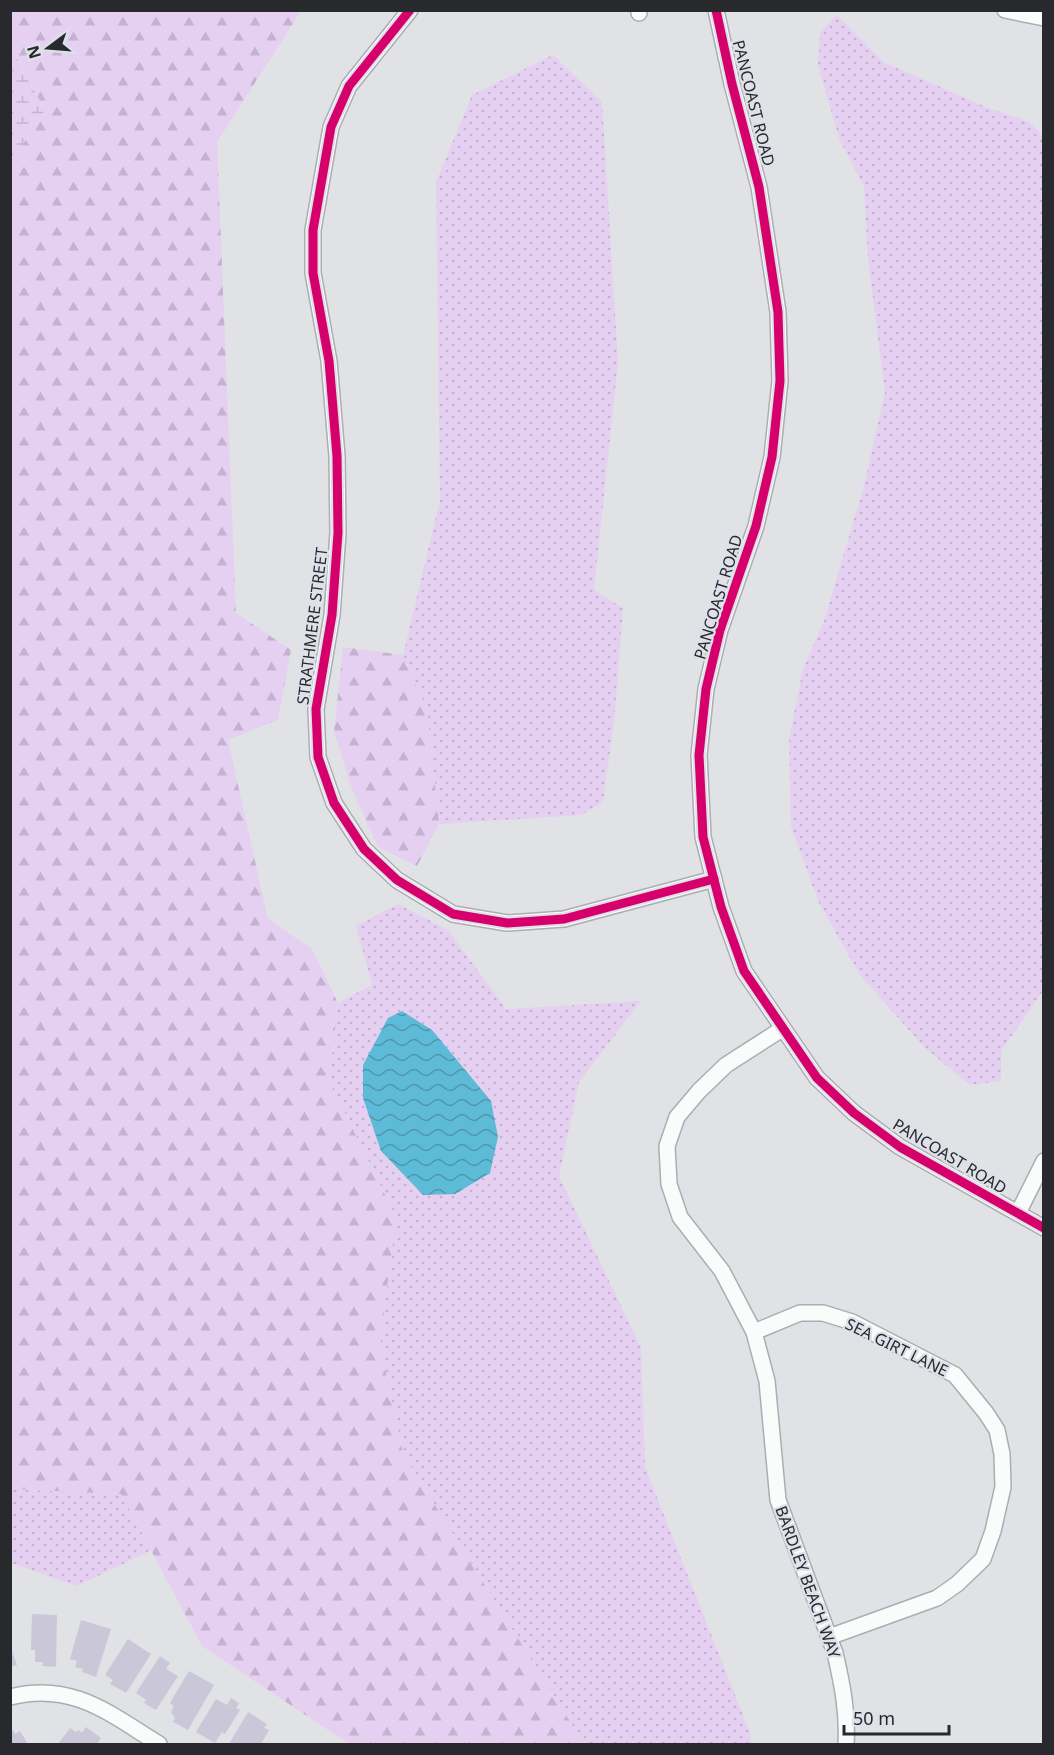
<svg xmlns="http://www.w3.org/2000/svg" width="1054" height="1755" font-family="'Noto Sans',sans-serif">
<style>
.grass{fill:url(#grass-dots)}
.forest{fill:url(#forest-firs)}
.wetland{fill:url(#wetland-marsh)}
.water{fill:url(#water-waves)}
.building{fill:#cac7d9}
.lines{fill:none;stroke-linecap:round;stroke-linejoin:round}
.minor-casing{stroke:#acadb0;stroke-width:18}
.minor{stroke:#fafbfb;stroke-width:15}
.cycleway-casing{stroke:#dee1e9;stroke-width:13}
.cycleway{stroke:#d6006c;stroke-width:9}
.labels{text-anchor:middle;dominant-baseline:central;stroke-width:4.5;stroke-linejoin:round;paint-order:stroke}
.street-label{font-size:16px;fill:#28292c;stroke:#dee1e9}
</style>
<defs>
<pattern id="grass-dots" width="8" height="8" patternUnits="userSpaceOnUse" patternTransform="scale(1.5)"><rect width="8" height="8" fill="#e5d0f2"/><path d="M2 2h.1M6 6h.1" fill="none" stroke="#c4b3d0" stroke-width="1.8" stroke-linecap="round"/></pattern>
<pattern id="forest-firs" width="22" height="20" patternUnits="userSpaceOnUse" patternTransform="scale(1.5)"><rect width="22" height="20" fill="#e5d0f2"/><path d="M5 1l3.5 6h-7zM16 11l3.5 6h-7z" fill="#c4b3d0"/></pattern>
<pattern id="wetland-marsh" width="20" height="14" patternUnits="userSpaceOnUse" patternTransform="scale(1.5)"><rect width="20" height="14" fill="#e5d0f2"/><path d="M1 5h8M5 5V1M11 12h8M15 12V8" fill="none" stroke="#c4b3d0"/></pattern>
<pattern id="water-waves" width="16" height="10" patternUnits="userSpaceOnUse" patternTransform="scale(1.5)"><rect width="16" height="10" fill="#5dbbd7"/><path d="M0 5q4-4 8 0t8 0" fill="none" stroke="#4d98af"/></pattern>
</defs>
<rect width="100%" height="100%" fill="#e1e2e6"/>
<g class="grass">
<path d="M837,15l46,47 103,45 43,15 12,12 3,15v840l-43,62v30l-31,4 -46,-38 -64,-72 -41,-72 -28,-76 -2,-89 14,-69 21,-48 40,-135 21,-94 -17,-133 -4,-73 -24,-45 -22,-75 2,-33z"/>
<path d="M553,55l49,47 16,260 -24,228 29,18 -9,114 -11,80 -22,13 -142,9 -12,-115 -24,-54 37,-155 -4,-318 36,-87z"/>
<path d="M398,904l50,26 58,79 135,-8 -62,81 -20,94 82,172 4,119 105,266 1,11h-167l-181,-290 -23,-110 16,-127 -67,-136 9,-78 34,-18 -16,-59z"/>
<path d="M10,1489l111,5 31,56 -75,36 -66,-23z"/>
</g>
<g class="forest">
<path d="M11,11h290l-84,131 19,471 55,37 -13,70 -50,20 40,179 44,30 26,54 -9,78 67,136 -16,127 23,110 181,290h-235l-147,-98 -81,-152 -110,-5 -1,-1327 35,-51 -34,-66z"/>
<path d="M343,647l60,8 24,54 12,115 -22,42 -39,-19 -26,-58 -18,-57z"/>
</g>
<path class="wetland" d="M10,45l35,66 -34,51h-1z"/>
<path class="water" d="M402,1011l30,19 59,71 7,36 -8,36 -35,21 -32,1 -42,-44 -18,-53v-33l25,-47z"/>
<g class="building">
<path d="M32,1614l25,1 -1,52 -14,-1 1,-4h-8v-12h-4z"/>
<path d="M81,1620l30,9 -15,48 -14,-5 1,-3 -8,-2 2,-6 -7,-2z"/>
<path d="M128,1639l23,15 -25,39 -16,-9 3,-4 -8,-5z"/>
<path d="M10,1646l7,19 -7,2z"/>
<path d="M160,1656l10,7 -4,6 12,7 -22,34 -12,-7 2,-3 -10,-7z"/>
<path d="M189,1671l25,14 -26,45 -15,-8 2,-4 -4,-6 3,-6 -4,-3z"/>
<path d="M231,1698l8,5 -3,5 4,2 -15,24 -3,-2 -7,11 -19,-11 20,-33 11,6z"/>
<path d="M248,1712l19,12 -3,4 5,2 -8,14h-32z"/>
<path d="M10,1726l5,8 5,-3 8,13h-18z"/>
<path d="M86,1727l15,11 -4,6h-39l12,-16 6,4 2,-2 4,3z"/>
</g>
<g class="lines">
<g class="minor-casing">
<g id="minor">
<path d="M410,10l-61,76 -18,41 -18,103v43l16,88 8,95 1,77 -6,82 -16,94 2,48 16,46 30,46 33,31 56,34 54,9 57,-4 150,-40"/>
<path d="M639,10v3"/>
<path d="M716,10l16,74 27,103 19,125 2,69 -8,76 -16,69 -36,104 -14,59 -7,66 4,82 18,70 23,64 73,107 37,35 46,34 144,81"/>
<path d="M1005,10l39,8"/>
<path d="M782,1029l-56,36 -27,26 -22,26 -10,29 2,38 11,33 42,54 32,61 13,49 11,119 57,153c7,30 13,60 11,91"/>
<path d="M1018,1213l26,-52"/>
<path d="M754,1332l46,-19h23l29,9 103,53 31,38 11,17 5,24 1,33 -10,44 -10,28 -26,25 -20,14 -108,39"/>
<path d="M10,1697c62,-16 100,17 149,47"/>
</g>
</g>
<use href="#minor" class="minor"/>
<g class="cycleway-casing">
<g id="cycleway">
<path d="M410,10l-61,76 -18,41 -18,103v43l16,88 8,95 1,77 -6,82 -16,94 2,48 16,46 30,46 33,31 56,34 54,9 57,-4 150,-40"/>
<path d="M716,10l16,74 27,103 19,125 2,69 -8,76 -16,69 -36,104 -14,59 -7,66 4,82 18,70 23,64 73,107 37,35 46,34 144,81"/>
</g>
</g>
<use href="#cycleway" class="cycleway"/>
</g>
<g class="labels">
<g class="street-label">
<text transform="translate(754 103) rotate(76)">PANCOAST ROAD</text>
<text transform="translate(718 597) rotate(-73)">PANCOAST ROAD</text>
<text transform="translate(312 626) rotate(-83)">STRATHMERE STREET</text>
<text transform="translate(950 1156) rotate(31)">PANCOAST ROAD</text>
<text transform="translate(897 1347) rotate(26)">SEA GIRT LANE</text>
<text transform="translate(808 1582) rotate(70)">BARDLEY BEACH WAY</text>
</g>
</g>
<rect width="1054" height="1755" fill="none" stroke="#28292c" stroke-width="24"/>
<g transform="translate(48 48) rotate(254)" stroke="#dee1e9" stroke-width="4.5" paint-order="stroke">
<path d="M0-4.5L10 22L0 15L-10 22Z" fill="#28292c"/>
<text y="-9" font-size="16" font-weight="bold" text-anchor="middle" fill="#28292c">N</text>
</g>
<path d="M844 1725v9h105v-9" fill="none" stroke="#28292c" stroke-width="3"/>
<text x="853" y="1725" font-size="18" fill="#28292c" stroke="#dee1e9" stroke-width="4.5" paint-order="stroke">50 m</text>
</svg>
